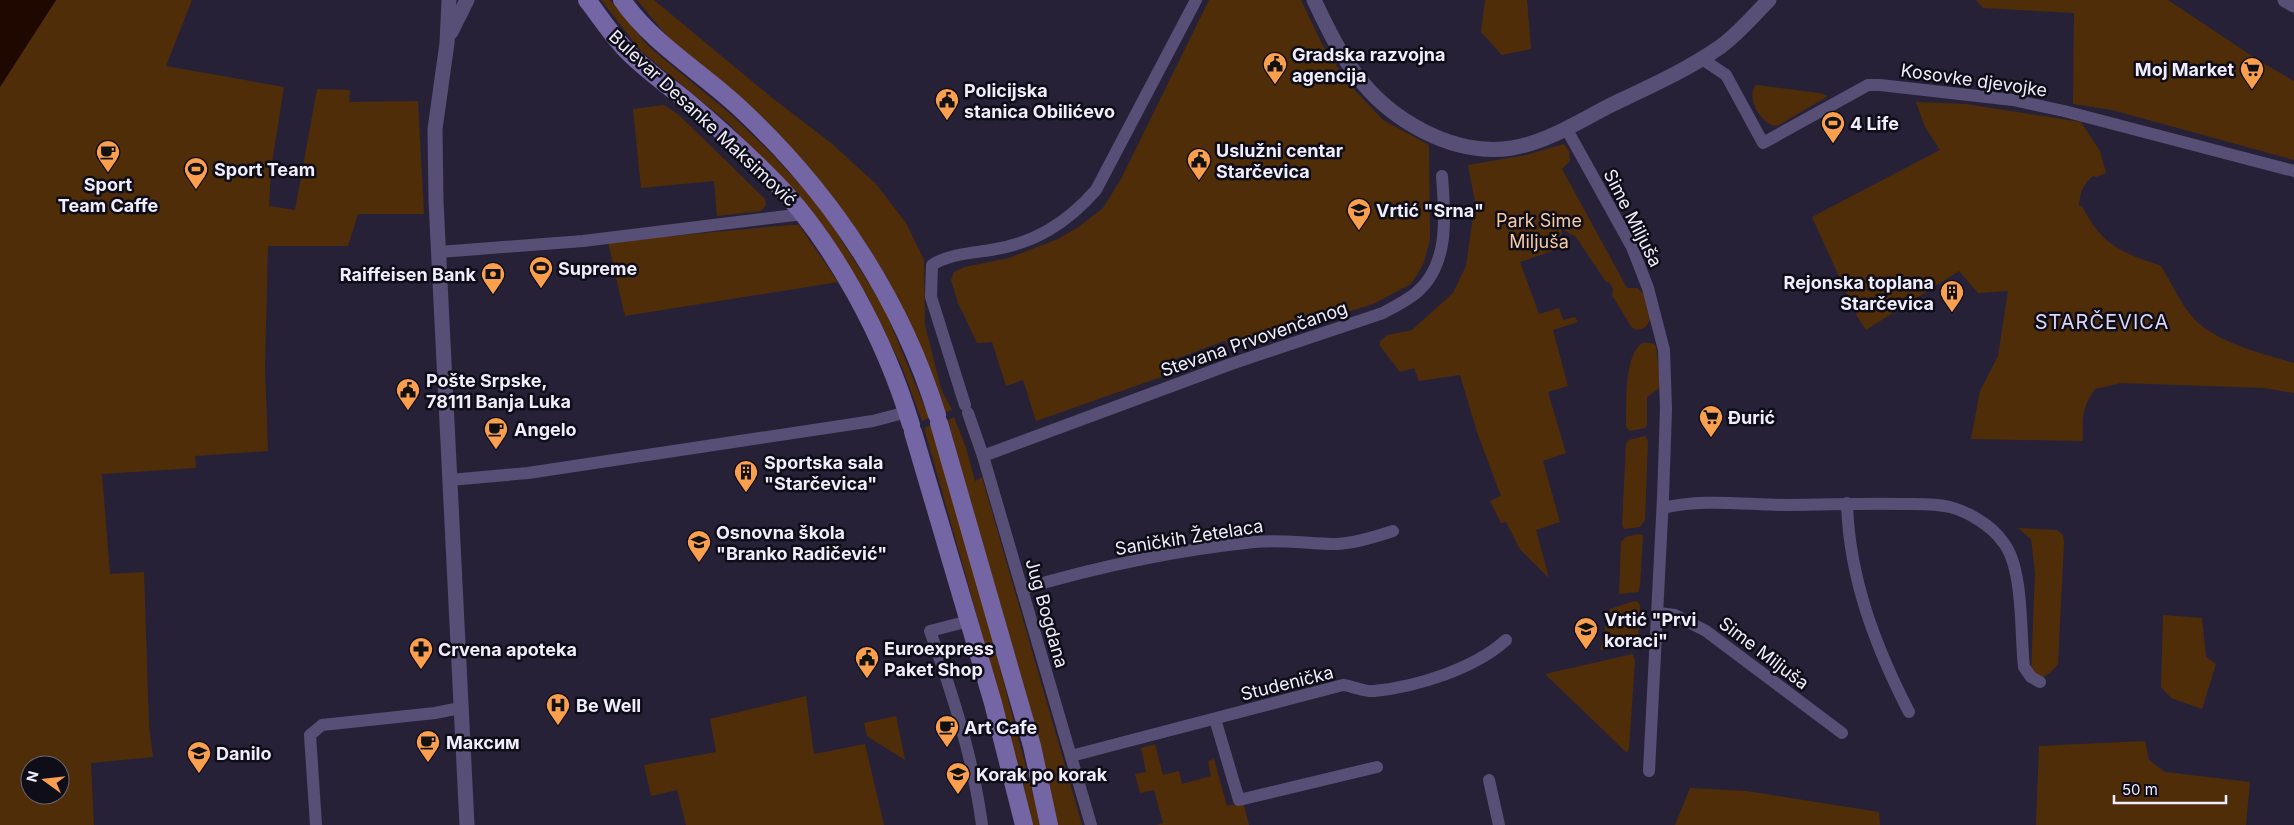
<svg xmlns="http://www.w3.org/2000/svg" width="2294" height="825" font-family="Inter,sans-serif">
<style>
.green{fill:#502d09;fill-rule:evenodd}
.water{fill:#1e0800}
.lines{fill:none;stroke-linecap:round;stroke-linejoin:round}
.minor{stroke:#584f77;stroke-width:12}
.tertiary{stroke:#584f77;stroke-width:15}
.secondary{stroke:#7465a5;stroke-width:18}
.labels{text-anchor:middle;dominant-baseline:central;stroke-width:5;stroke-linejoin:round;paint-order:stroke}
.poi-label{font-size:18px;font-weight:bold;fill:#f0edfd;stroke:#0f0d17;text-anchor:start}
.street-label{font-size:18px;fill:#f0edfd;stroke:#0f0d17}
.park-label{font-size:18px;fill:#f7cba7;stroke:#0f0d17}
.quarter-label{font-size:20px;letter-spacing:1px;fill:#dcd6f5;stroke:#0f0d17}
</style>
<rect width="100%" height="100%" fill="#272138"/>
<g class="green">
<path d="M56,0h136l-26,66 118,21 -13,82 -2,37 26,4 22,-121 33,1 -1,12 69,-1 6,113h-66l-10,32h-80l-3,121 3,84 -73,5 1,12 -94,6 8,100 34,-2 5,154 4,31 -62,6 3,62h-94v-738zM30,765h30v30h-30z"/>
<path d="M601,0h9l38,46 81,67 37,35 39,42 27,35 52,83 45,110 -7,3 -20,-54 -36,-73 -87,-119 -51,-52 -87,-72z"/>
<path d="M637,0h17l117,97 60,46 45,41 30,39 18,37 1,65 16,64 11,21 -7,2 -37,-91 -20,-42 -39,-59 -177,-178z"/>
<path d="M1209,0h92l21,44 26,39 35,37 46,25 1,95 -7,25 -12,19 -38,20 -140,44 -8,-7 -4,1 -61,23 4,11 -128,45 -13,-41 -17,6 -14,-44 -15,1 -19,-40 -7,-23 3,-8 11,-5 44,-9 49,-19 22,-13 23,-18 18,-29z"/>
<path d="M1485,0h42l4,49 -29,6 -21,-23z"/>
<path d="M1976,0h192l93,62 33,19v79l-182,-50 -39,-6 1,-91 -91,-5z"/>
<path d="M1756,85l63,8 9,3 -51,30c-15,0 -32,-29 -21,-41z"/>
<path d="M1916,102l50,2 115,18 19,29 6,22 -10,4 -3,-1c-11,9 -13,17 -14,30h3c20,40 39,46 79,60 11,17 20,40 35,55 21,21 69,34 98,42v30l-30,-5 -143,-5 -26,6c-13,18 -13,30 -12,52l-112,-2 9,-48 18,-35 10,-65 -30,2 -19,-22 -93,59 -9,-14 -45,-99 128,-67 -15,-23z"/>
<path d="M664,105l15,10 86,84 1,6 -5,6 -44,5 -3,-35 -73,7 -8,-79z"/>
<path d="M1564,144l5,7 1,10 -8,8 65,119h10l6,5 8,25 -5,9 -8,3 -6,-2 -20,-33 1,-6 -4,-7h-3l-30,-45 -14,-8 -2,14 -5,7 -35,12 19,52 20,-6 4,12 12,-3 3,5 -25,8 15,56 -20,6 18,61 -23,8 17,61 -24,8 13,48 -29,-29 -14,-27 -5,1 -11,-22 11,-5 -24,-64 -17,-57 -41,6 -5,-13 -14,4 -20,-26v-5l8,-6 24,-5 41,-37 13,-27 9,-64 -7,-37 58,-10z"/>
<path d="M790,225h9l39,57 -213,34 -17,-74z"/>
<path d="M1642,343h10l4,3 5,41 -14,10v27l-2,4 -15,3 -4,-4c1,-22 -3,-70 16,-84z"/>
<path d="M954,417l12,31 9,33 7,-4 100,348h-25l-109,-405z"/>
<path d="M931,425l49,167 61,233h-9l-63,-238 -45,-159z"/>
<path d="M1645,436l3,5 -3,79 -5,7 -16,2 -2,-4 4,-81 3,-4z"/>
<path d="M2018,528l39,2 6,5 1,8 -6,121 -8,9 -10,6 -9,-5 4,-101 -4,-34z"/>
<path d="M1638,534l5,1 -3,51 -2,6 -19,2 2,-52 5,-5z"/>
<path d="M1634,601l4,1 2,3 -2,38 -38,7 10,-41z"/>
<path d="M2163,615l39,3 4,39 10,7 -14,45 -31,-11 -10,-11z"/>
<path d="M1633,654l2,7 -6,87 -2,5 -82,-79z"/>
<path d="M806,696l8,58 51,-10 19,81h-198l-9,-35 -26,6 -7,-31 72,-13 -6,-33z"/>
<path d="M896,716l9,44 -38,-24 -3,-13z"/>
<path d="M2145,741l4,19 16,12 85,10 -4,43h-210l3,-79z"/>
<path d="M1155,744l8,31 16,-4 3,13 29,-8 -3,-15 6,-2 13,47 16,-4 6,23h-93l7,-2 -9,-33 -14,3 -5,-19 11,-2 -5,-24z"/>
<path d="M1690,788l57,3 132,21 1,13h-205z"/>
</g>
<path class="water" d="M0,0h56l-56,87z"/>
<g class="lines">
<g class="minor">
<path d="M1702,59l24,16 37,68 105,-58h12l133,15 51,11 230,60"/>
<path d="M1566,128l66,119 16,41 16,62 2,59 -3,89 -14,273"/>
<path d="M439,252l144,-11 220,-27"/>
<path d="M965,405l-34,-108 1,-32c17,-11 40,-12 59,-15 44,-7 76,-27 105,-60l100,-190"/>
<path d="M968,413l15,43 108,369"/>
<path d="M983,456l248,-92 152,-51c11,-6 23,-12 33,-20 34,-28 29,-78 26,-117"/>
<path d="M450,480l78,-7 345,-52 34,-9"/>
<path d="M1847,503c2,74 28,143 62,209"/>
<path d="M1663,508c40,-10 84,-3 124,-3 38,0 76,-2 114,-1 16,0 33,-1 49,3 19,5 42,19 53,35 21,26 17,91 21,125l7,10 9,5"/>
<path d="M1022,589c75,-22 154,-39 232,-47 28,-3 55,2 83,2 19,-1 38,-7 56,-13"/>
<path d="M1659,613l16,2 31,16 136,102"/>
<path d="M969,621l-39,10c23,64 43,127 52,194"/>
<path d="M1215,719l24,81 138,-33"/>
<path d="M1071,756l272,-71c10,1 21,7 31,6 42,-4 100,-22 132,-51"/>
<path d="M1489,780l10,45"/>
<path d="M316,825l-6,-90 12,-10 113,-12 25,-5"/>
</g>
<g class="tertiary">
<path d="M449,0l-2,43 -12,86 1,72 31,624"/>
<path d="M1314,0c12,25 24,51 41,73 34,47 98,84 157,75 36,-6 69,-28 101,-44 36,-17 74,-34 107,-57 18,-13 33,-31 49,-47"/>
<path d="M2285,0l9,5"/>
<path d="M451,32l16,-32"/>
</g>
<g class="secondary">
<path d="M587,0c14,18 26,37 42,53 16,16 35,30 53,44 31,26 61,53 90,82 62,62 114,162 139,246"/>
<path d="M622,0c31,45 83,74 122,112 89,84 157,187 193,303"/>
<path d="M939,423l93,323 17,79"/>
<path d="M913,432l80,271 31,122"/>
</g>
</g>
<defs>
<g id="civic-pin" transform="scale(1.25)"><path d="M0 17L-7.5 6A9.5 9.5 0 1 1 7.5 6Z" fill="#fa9f4e" stroke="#0f0d17"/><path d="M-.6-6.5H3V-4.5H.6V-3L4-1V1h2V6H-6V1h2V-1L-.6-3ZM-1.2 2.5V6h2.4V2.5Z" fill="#111"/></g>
<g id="supermarket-pin" transform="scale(1.25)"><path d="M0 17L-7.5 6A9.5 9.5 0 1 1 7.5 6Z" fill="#fa9f4e" stroke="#0f0d17"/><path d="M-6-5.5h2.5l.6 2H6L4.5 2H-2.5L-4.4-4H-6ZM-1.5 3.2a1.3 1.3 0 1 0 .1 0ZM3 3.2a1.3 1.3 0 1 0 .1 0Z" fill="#111"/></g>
<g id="stadium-pin" transform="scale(1.25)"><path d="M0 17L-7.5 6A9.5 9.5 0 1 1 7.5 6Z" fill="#fa9f4e" stroke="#0f0d17"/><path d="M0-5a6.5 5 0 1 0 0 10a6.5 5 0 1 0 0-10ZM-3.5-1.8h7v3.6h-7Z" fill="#111"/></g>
<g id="cafe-pin" transform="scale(1.25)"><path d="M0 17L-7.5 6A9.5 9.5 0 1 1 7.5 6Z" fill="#fa9f4e" stroke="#0f0d17"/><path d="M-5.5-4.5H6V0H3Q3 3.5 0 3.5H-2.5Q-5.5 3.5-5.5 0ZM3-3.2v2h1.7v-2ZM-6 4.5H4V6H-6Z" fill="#111"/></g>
<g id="school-pin" transform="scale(1.25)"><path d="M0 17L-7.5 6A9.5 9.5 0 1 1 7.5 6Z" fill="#fa9f4e" stroke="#0f0d17"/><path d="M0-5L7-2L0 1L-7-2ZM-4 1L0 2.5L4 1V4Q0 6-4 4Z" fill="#111"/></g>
<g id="bank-pin" transform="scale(1.25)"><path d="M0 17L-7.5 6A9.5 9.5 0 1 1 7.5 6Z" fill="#fa9f4e" stroke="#0f0d17"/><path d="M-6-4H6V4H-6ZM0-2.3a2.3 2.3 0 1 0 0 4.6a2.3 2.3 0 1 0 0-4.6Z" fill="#111"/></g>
<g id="building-pin" transform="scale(1.25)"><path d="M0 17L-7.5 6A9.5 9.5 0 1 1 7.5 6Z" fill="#fa9f4e" stroke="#0f0d17"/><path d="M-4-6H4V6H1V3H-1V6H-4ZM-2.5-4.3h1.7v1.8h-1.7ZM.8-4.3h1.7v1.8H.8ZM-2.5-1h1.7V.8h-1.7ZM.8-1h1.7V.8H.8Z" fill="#111"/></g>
<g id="pharmacy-pin" transform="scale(1.25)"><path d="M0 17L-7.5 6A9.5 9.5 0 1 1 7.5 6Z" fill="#fa9f4e" stroke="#0f0d17"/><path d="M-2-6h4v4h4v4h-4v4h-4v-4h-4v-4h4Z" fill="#111"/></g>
<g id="hospital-pin" transform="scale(1.25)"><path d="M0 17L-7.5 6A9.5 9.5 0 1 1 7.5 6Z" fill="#fa9f4e" stroke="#0f0d17"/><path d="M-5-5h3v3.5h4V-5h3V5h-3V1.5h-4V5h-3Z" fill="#111"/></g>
</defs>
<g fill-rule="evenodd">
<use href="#civic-pin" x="1275" y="64"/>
<use href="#supermarket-pin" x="2252" y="69"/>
<use href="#civic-pin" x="947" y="100"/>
<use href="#stadium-pin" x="1833" y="123"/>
<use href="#cafe-pin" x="108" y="152"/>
<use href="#civic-pin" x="1199" y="160"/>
<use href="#stadium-pin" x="196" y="169"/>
<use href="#school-pin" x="1359" y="210"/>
<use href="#stadium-pin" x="541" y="268"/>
<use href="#bank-pin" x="493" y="274"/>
<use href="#building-pin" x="1952" y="292"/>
<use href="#civic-pin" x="408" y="390"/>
<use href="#supermarket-pin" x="1711" y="417"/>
<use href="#cafe-pin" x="496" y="429"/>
<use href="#building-pin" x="746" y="472"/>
<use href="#school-pin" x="699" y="542"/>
<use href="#school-pin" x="1586" y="629"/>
<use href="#pharmacy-pin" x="421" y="649"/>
<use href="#civic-pin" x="867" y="658"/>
<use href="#hospital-pin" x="558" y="705"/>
<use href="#cafe-pin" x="947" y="727"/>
<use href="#cafe-pin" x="428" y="742"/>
<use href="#school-pin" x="199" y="753"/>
<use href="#school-pin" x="958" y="774"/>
</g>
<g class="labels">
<g class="poi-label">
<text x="1292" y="54">Gradska razvojna<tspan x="1292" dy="21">agencija</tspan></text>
<text x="2234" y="69" text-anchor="end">Moj Market</text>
<text x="964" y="90">Policijska<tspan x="964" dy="21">stanica Obilićevo</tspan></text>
<text x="1850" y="123">4 Life</text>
<text x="1216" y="150">Uslužni centar<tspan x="1216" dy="21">Starčevica</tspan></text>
<text x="214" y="169">Sport Team</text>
<text x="108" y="184" text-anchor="middle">Sport<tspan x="108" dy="21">Team Caffe</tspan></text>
<text x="1376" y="210">Vrtić "Srna"</text>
<text x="558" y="268">Supreme</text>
<text x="476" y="274" text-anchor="end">Raiffeisen Bank</text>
<text x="1934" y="282" text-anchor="end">Rejonska toplana<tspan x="1934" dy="21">Starčevica</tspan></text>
<text x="426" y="380">Pošte Srpske,<tspan x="426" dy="21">78111 Banja Luka</tspan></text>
<text x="1728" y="417">Đurić</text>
<text x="514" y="429">Angelo</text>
<text x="764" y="462">Sportska sala<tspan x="764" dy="21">"Starčevica"</tspan></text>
<text x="716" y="532">Osnovna škola<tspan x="716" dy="21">"Branko Radičević"</tspan></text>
<text x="1604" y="619">Vrtić "Prvi<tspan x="1604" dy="21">koraci"</tspan></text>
<text x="884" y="648">Euroexpress<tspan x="884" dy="21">Paket Shop</tspan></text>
<text x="438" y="649">Crvena apoteka</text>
<text x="576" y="705">Be Well</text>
<text x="964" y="727">Art Cafe</text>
<text x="446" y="742">Максим</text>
<text x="216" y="753">Danilo</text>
<text x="976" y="774">Korak po korak</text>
</g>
<g class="street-label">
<text transform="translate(1974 80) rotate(8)">Kosovke djevojke</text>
<text transform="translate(703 118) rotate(43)">Bulevar Desanke Maksimović</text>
<text transform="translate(1633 218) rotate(63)">Sime Miljuša</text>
<text transform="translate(1254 339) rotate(-19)">Stevana Prvovenčanog</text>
<text transform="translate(1189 537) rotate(-9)">Saničkih Žetelaca</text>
<text transform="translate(1047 613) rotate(74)">Jug Bogdana</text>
<text transform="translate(1764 653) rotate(37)">Sime Miljuša</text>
<text transform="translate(1287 683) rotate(-14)">Studenička</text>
</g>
<g class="park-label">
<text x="1539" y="220">Park Sime<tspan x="1539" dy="21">Miljuša</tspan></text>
</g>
<g class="quarter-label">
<text x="2102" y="322">STARČEVICA</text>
</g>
</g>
<g transform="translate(45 780) rotate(285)"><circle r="24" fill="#0f0d17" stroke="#696773"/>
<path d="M0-4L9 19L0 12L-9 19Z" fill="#fa9f4e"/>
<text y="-8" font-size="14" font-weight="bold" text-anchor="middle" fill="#f0edfd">N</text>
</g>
<path d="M2114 795v8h112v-8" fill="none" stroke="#f0edfd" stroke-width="2.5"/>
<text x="2122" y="795" font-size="15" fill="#f0edfd" stroke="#0f0d17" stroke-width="4" paint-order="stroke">50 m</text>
</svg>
